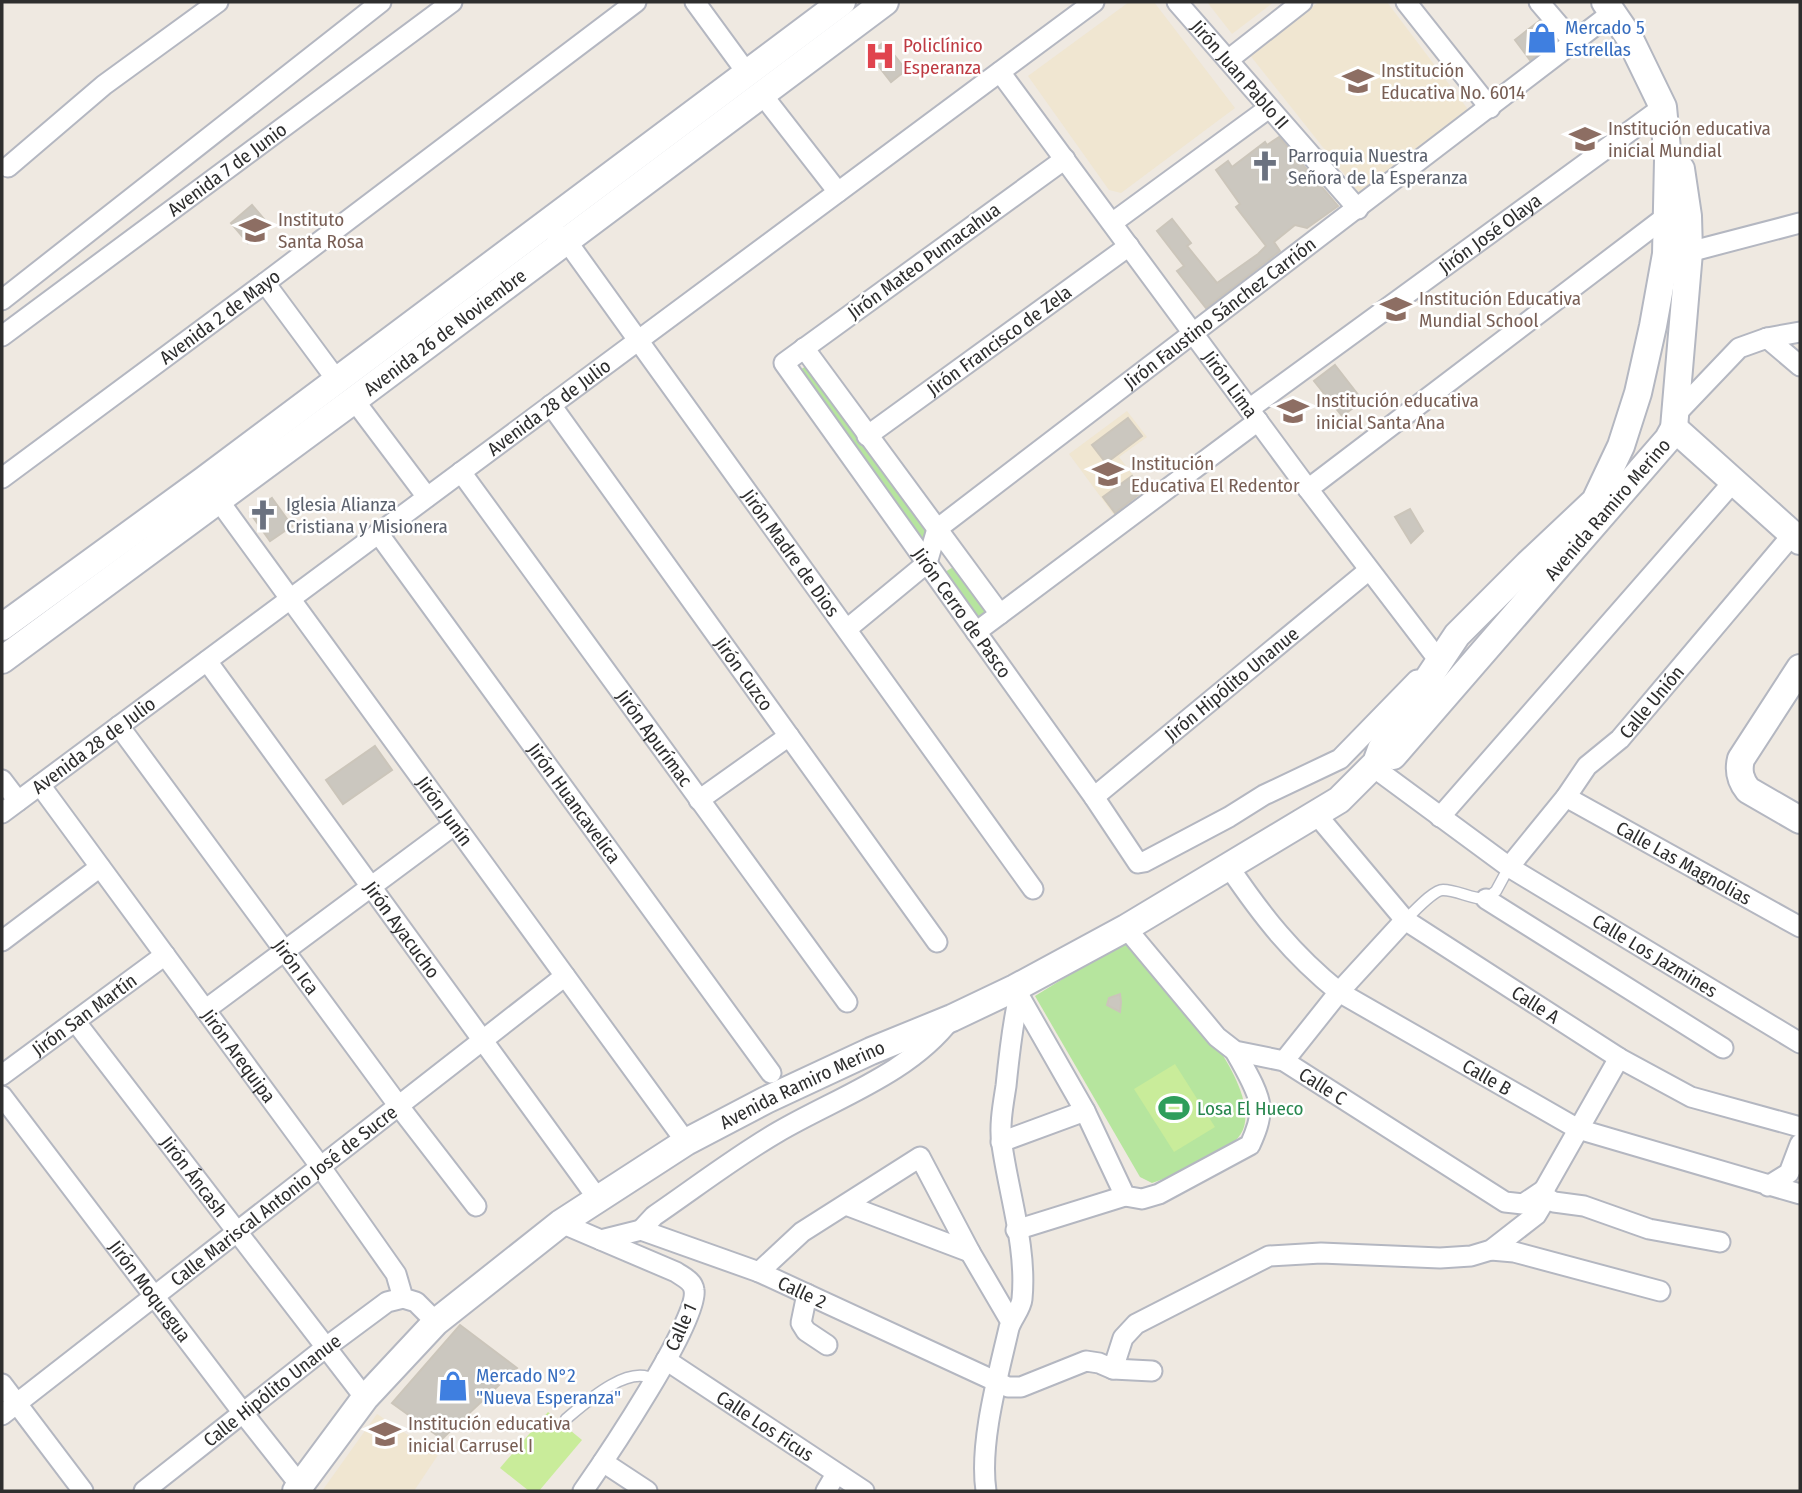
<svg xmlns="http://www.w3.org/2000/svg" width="1802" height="1493" font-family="'Fira Sans Condensed',sans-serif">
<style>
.education{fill:#f0e6d1}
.green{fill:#b6e59e}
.pitch{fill:#c9ec9a}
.building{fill:#cbc7bf;stroke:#cbc5ba;stroke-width:2}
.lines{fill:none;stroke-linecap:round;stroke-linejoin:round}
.lane-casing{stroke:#b4b7c1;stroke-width:13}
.street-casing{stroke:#b4b7c1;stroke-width:23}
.secondary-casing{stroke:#b4b7c1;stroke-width:30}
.lane{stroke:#fff;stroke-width:10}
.street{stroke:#fff;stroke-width:19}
.secondary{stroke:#fff;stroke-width:26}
.labels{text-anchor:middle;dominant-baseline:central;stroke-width:5;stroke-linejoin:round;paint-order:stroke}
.shop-label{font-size:19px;fill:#366cbe;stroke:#fff;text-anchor:start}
.health-label{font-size:19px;fill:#be3a42;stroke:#fff;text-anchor:start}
.education-label{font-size:19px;fill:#785e54;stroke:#fff;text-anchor:start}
.street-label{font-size:19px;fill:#2e2e2e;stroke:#fff}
.worship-label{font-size:19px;fill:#5b616d;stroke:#fff;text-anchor:start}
.leisure-label{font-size:19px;fill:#27864d;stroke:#fff;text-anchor:start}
</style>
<rect width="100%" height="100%" fill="#efe9e1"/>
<g class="education">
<path d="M1129,2h25l81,106 -114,85 -12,-3 -81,-114z"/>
<path d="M1207,2h67l-42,32z"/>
<path d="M1319,2h68l80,106 -1,9 -106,77 -111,-140z"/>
<path d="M1127,411l20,26 -28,20 27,35 -32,23 -45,-61z"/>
<path d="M377,1414l61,41 -24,36h-92z"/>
</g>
<g class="green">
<path d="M808,365l121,169 -4,11 -127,-174z"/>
<path d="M955,566l33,45 -10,7 -33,-46z"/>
<path d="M1126,940l89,103c16,24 49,78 17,100l-66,35 -14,5 -12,-6 -105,-181z"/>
</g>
<g class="pitch">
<path d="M1175,1064l40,63 -41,25 -40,-63z"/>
<path d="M548,1412l34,28 -43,51h-10l-29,-23z"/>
</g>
<g class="building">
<path d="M1539,21l17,19 -26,20 -15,-20z"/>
<path d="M884,42l22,28 -15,12 -22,-28z"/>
<path d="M1279,137l59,69 -31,22 -12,-3 -21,17 6,9 -74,57 -29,-37 7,-5 -27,-35 15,-12 19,24 -4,3 30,37 41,-29 8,-8 -30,-39 4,-3 -24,-34 12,-9 4,6 33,-25 2,3z"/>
<path d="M252,205l17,20 -21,18 -17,-20z"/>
<path d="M1335,365l28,36 -21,15 -28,-35z"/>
<path d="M1128,418l14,18 -36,27 -14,-18z"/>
<path d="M1132,476l11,15 -28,22 -12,-16z"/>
<path d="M272,498l20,28 -22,15 -20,-28z"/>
<path d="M1410,509l13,22 -12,12 -16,-26z"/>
<path d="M375,746l17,24 -49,34 -17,-24z"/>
<path d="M1120,994l1,8 -1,10 -13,-7 2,-7z"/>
<path d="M460,1325l57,43 -75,71 -50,-36z"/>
</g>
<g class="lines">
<g class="lane-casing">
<g id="lane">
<path d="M1405,920c8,-7 28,-30 38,-30 14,0 28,9 43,9l10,-8 13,-24"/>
<path d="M566,1419c19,-16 63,-56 88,-39"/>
</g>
</g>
<g class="street-casing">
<g id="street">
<path d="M695,2l52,71"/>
<path id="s1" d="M1177,2l181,207"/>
<path d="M1406,2l84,106"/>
<path d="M1539,2l36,42"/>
<path d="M1228,60l74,-58"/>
<path id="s2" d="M1000,72l308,417 132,173"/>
<path d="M761,93l77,99"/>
<path id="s3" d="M1065,159l-281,204 310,434 44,66 6,-1 85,-45 35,-22 76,-36 77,-79"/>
<path d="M8,167l96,-82 114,-83"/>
<path d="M1112,223l157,-115"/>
<path id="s4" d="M556,234l10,6 467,649"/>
<path d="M1689,252l111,-29"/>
<path d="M265,283l71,96"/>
<path d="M2,300l379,-298"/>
<path id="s5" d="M2,336l450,-334"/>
<path d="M1767,338l33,28"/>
<path d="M804,348l196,266"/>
<path d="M354,400l73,97"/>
<path id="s6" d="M551,405l386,537"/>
<path id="s7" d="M1249,409l414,-302"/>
<path d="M1676,414l63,-66 28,-10 33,-6"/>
<path id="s8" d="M867,436l262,-190"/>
<path id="s9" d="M461,472l386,530"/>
<path id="s10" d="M2,478l263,-195 371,-281"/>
<path d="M1308,489l360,-274"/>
<path id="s11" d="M211,490l475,652"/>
<path id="s12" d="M378,533l393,540"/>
<path id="s13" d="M847,629l80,-66 10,-34 676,-517"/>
<path d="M976,632l282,-211"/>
<path id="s14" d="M207,661l391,538"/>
<path id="s15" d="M119,726l279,379 78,101"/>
<path id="s16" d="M1372,766l137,101 291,176"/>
<path d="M2,780l16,21"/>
<path id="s17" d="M40,785l280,381 76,108 7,24 13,4 20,20"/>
<path id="s18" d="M1094,797l275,-227"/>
<path id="s19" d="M1566,797l234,130"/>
<path d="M699,800l90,-64"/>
<path id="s20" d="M2,813l1092,-811"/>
<path id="s21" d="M1316,814l89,106 214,138 72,39 109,30"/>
<path d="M1440,817l294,-336"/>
<path id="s22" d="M1229,867c34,50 63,87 110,125l239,137 222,65"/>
<path id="s23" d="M1509,867l57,-70 21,-31 33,-27 173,-205"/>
<path d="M1486,899l237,149"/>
<path id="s24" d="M1126,928l91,109 18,14 49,10 221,141 18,2 21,-14 3,8 7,4 30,4 65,23 71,13"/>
<path d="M2,941l98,-74"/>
<path d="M1017,992l68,119 40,85 17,3 17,-5 91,-49c5,-11 11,-25 10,-38 -1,-16 -17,-41 -25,-56"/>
<path d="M205,1010l249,-185"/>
<path id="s25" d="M75,1021l290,377"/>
<path d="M1284,1061l55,-69 66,-72"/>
<path id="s26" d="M2,1075l163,-120"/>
<path id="s27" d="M2,1096l241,317 57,72"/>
<path d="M1001,1142l84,-31"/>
<path d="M1768,1186l21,-13 11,-29"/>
<path d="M846,1205l124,47"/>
<path d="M561,1223l115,49c7,5 17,9 18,18 6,29 -90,171 -111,201"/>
<path d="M641,1230l13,-14c41,-28 81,-59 124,-84 58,-34 131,-58 173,-113"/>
<path d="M1016,1230l109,-34"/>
<path id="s28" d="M601,1240l40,-10 118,42 249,115h13l65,-26 13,2 14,6 39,2"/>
<path d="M1491,1250l23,2 146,39"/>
<path d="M759,1272l43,-40 118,-75 50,95 41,70"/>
<path d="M807,1294l-6,29 5,8 21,14"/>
<path id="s29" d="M666,1360l198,131"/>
<path d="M1113,1369l10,-31 13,-14 133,-68 52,-3 119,5 31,-2 20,-6 45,-35 6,-10 2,-15 75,-132"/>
<path d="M2,1384l81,107"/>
<path id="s30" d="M2,1415l563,-439"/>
<path d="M603,1462l44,29"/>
<path id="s31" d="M144,1491l181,-143 62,-46 16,-4"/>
<path d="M826,1491l10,-17"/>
<path d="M986,1491c-7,-48 12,-115 23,-163 3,-10 12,-19 13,-29 5,-51 -13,-104 -20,-154 -3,-19 1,-40 4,-59 3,-30 6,-60 13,-90"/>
</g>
</g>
<g class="secondary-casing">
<g id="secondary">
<path d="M1674,428l126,113"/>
<path d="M2,627l202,-147 638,-478"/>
<path id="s32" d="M2,660l352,-260 531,-398"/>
<path d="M1800,668l-59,91c-3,12 -1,21 7,31l52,30"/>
<path id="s33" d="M1393,756l275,-317 6,-11 15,-176 -1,-36 -7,-47"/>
<path id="s34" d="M296,1491l69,-93 71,-76 125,-99 125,-81 80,-42 105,-49 81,-33 63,-30 111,-60 213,-128 37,-37 5,-14 76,-114 71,-71 67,-63 26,-55 17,-53 15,-67 13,-72 2,-94 -5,-53 -34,-70 -24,-35"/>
</g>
</g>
<use href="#lane" class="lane"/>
<use href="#street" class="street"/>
<use href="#secondary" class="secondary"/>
</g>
<defs>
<g id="shop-bare" transform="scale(2.415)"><path d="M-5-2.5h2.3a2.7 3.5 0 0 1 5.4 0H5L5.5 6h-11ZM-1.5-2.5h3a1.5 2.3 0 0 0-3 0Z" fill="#3f7fe0" stroke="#fff" stroke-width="2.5" paint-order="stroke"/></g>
<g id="hospital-bare" transform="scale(2.415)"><path d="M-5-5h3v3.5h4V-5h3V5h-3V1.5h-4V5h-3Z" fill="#e0444e" stroke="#fff" stroke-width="2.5" paint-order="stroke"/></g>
<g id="school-bare" transform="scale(2.415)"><path d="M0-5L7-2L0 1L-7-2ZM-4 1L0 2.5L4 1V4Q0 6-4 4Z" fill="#8d6e63" stroke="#fff" stroke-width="2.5" paint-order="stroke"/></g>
<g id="church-bare" transform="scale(2.415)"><path d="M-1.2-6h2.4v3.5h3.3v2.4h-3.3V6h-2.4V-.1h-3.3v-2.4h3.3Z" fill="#6b7280" stroke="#fff" stroke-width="2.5" paint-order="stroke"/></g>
<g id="university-bare" transform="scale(2.415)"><path d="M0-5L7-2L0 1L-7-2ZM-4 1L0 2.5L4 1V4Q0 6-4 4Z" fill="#8d6e63" stroke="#fff" stroke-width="2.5" paint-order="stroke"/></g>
<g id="stadium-bare" transform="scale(2.415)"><path d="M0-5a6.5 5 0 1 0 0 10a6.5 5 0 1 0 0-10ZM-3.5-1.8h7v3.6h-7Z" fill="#2e9e5b" stroke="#fff" stroke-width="2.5" paint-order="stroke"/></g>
</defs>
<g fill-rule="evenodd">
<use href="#shop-bare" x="1542" y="38"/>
<use href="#hospital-bare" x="880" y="56"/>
<use href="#school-bare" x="1358" y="81"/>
<use href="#school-bare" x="1585" y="139"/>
<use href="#church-bare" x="1265" y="166"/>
<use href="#university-bare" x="255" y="230"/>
<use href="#school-bare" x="1396" y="309"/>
<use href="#school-bare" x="1293" y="411"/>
<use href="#school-bare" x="1108" y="474"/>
<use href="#church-bare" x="263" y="515"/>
<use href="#stadium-bare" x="1174" y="1108"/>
<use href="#shop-bare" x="453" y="1386"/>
<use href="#school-bare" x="385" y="1434"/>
</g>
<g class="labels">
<g class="shop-label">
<text x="1565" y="27">Mercado 5<tspan x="1565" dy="22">Estrellas</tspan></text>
<text x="476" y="1375">Mercado N°2<tspan x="476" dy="22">"Nueva Esperanza"</tspan></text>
</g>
<g class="health-label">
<text x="903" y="45">Policlínico<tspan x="903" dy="22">Esperanza</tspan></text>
</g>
<g class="education-label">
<text x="1381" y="70">Institución<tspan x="1381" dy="22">Educativa No. 6014</tspan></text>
<text x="1608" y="128">Institución educativa<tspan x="1608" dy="22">inicial Mundial</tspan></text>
<text x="278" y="219">Instituto<tspan x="278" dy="22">Santa Rosa</tspan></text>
<text x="1419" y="298">Institución Educativa<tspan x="1419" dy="22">Mundial School</tspan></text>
<text x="1316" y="400">Institución educativa<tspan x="1316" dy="22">inicial Santa Ana</tspan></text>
<text x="1131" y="463">Institución<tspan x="1131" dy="22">Educativa El Redentor</tspan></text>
<text x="408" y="1423">Institución educativa<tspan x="408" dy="22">inicial Carrusel I</tspan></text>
</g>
<g class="street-label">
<text stroke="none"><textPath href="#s1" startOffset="96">Jirón Juan Pablo II</textPath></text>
<text stroke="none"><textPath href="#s5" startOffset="280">Avenida 7 de Junio</textPath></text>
<text stroke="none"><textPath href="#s7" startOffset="298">Jirón José Olaya</textPath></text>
<text transform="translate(924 261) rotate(-36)">Jirón Mateo Pumacahua</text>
<text stroke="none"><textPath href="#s13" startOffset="495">Jirón Faustino Sánchez Carrión</textPath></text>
<text stroke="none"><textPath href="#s10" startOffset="271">Avenida 2 de Mayo</textPath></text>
<text stroke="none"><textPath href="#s32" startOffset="551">Avenida 26 de Noviembre</textPath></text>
<text stroke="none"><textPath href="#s8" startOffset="163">Jirón Francisco de Zela</textPath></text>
<text stroke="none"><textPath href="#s2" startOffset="388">Jirón Lima</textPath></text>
<text stroke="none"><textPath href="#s20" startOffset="681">Avenida 28 de Julio</textPath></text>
<text stroke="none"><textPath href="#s33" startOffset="327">Avenida Ramiro Merino</textPath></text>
<text stroke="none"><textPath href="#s4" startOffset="397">Jirón Madre de Dios</textPath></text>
<text stroke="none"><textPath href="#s3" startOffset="654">Jirón Cerro de Pasco</textPath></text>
<text stroke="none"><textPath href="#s6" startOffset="331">Jirón Cuzco</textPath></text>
<text stroke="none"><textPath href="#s18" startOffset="178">Jirón Hipólito Unanue</textPath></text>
<text stroke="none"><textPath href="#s23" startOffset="219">Calle Unión</textPath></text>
<text stroke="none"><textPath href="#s9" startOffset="329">Jirón Apurímac</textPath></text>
<text stroke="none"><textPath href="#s20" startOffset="114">Avenida 28 de Julio</textPath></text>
<text stroke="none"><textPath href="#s12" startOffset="334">Jirón Huancavelica</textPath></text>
<text stroke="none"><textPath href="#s11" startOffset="397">Jirón Junín</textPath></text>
<text stroke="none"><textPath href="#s19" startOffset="135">Calle Las Magnolias</textPath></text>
<text stroke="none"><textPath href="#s14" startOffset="332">Jirón Ayacucho</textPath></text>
<text stroke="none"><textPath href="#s16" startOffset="341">Calle Los Jazmines</textPath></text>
<text stroke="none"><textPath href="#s15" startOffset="299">Jirón Ica</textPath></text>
<text stroke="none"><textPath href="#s21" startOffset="294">Calle A</textPath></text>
<text stroke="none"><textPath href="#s26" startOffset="102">Jirón San Martín</textPath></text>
<text stroke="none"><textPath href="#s17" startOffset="336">Jirón Arequipa</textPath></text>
<text stroke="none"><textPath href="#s22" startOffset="338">Calle B</textPath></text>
<text stroke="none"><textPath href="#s34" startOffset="658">Avenida Ramiro Merino</textPath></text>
<text stroke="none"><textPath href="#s24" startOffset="261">Calle C</textPath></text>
<text stroke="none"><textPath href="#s25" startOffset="196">Jirón Áncash</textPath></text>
<text stroke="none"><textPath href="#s30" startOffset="357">Calle Mariscal Antonio José de Sucre</textPath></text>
<text stroke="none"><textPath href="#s27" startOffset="245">Jirón Moquegua</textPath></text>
<text stroke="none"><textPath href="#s28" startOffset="214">Calle 2</textPath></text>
<text transform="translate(681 1327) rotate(-66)">Calle 1</text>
<text stroke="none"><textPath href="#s31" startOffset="163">Calle Hipólito Unanue</textPath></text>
<text stroke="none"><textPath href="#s29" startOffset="119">Calle Los Ficus</textPath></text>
</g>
<g class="worship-label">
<text x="1288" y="155">Parroquia Nuestra<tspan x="1288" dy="22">Señora de la Esperanza</tspan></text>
<text x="286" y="504">Iglesia Alianza<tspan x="286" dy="22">Cristiana y Misionera</tspan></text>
</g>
<g class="leisure-label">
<text x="1197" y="1108">Losa El Hueco</text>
</g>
</g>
<rect width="1802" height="1493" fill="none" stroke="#2e2e2e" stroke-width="7"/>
</svg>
